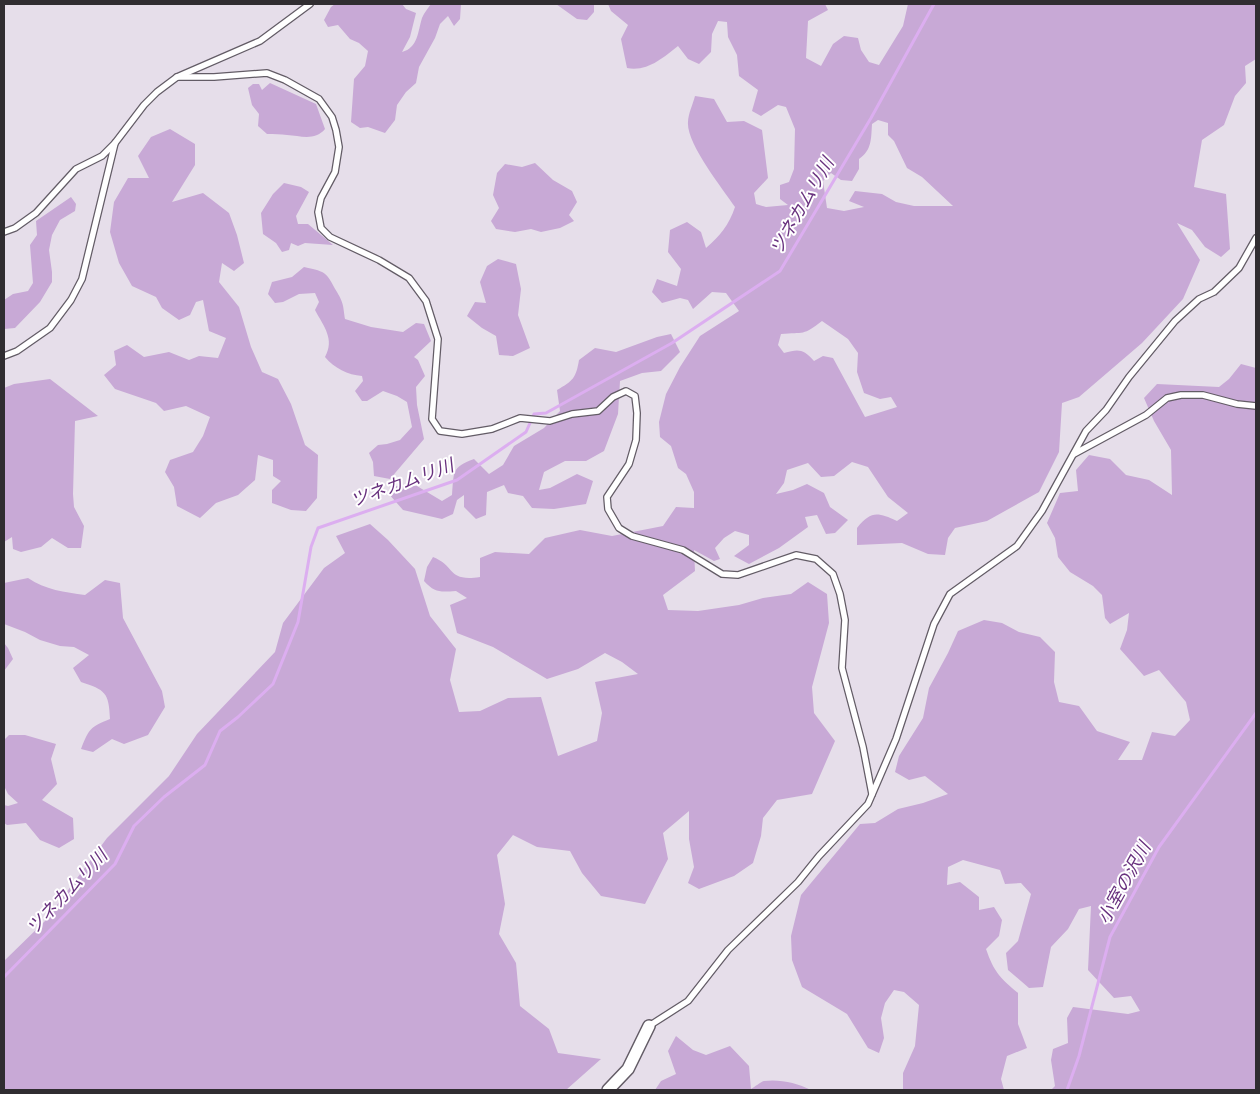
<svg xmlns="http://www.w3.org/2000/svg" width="1260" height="1094" font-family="'DM Sans','Noto Sans JP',sans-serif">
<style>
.green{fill:#c8a9d6;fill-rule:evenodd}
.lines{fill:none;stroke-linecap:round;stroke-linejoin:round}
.stream{stroke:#dcaef0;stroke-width:3}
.lane-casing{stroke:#635c66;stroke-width:8}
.street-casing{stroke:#635c66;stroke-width:14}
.lane{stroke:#fff;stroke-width:5.5}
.street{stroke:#fff;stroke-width:11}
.labels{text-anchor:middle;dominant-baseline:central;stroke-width:4;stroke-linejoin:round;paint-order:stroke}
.water-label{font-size:18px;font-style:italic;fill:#68317e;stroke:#fff}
</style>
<rect width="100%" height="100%" fill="#e6deea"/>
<g class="green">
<path d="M335,4h67l4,5 10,4 -6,24 -8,15c16,-4 16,-21 20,-34 2,-5 6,-10 9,-14h30l-1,15 -6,7 -6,-10 -8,8 -5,14 -16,29 -3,16 -10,9 -9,13 -2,15 -10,13 -17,-6 -8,1 -9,-6 3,-43 11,-13 3,-15 -9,-8 -9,-4 -12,-14 -10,2 -4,-7 7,-13z"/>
<path d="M556,4h38v8l-7,8 -10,-1z"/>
<path d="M608,4h217l3,6 -20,11 -2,37 15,8 12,-22 11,-8 14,2 3,12 8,12 10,3 24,-39 5,-22h348v55l-11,7 1,17 -11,13 -11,29 -22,15 -8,47 32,7 4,55 -9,8 -16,-10 -13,-17 -15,-7 23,37 -17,39 -41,44 -63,54 -17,6 -3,49 -20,40 -52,29 -32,7 -7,10 -3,17 -17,-1 -26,-11 -45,2v-17c14,-17 20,-16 40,-7l11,-8 -20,-16 -20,-30 -16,-5 -18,14 -13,1 -13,-14 -21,7 -3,13 -8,11 17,-4 14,-6 17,9 6,14 18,13 -13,13 -9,1 -9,-19 -12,2 3,10 -29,21 -30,16 -15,-8 15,-11v-10l-14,-4 -11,7 -9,10 5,11 -6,2 -20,-11 1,21 -32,24 5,15 30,1 41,-6 24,-7 28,-4 17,-12 19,12 2,29 -17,64 2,26 21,28 -23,53 -35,6 -14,18 -2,18 -8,27 -19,13 -35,13 -11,-6 6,-16 -5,-28v-28l-26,22 5,26 -23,45 -44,-8 -19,-23 -12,-22 -33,-4 -24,-12 -16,20 8,49 -6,30 17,29 4,43 29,23 9,24 43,6 -35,31h-562v-129l41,-40 62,-83 62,-62 28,-42 78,-82 8,-29 41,-55 21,-15 -9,-17 34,-12 18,16 27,29 15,47 26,33 -6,31 9,32 21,-1 28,-13 33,-1 17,59 39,-15 5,-28 -7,-31 43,-8 -16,-12 -17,-9 -27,16 -31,10 -54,-32 -36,-14 -7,-28 17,-7 -11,-7c-16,1 -21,2 -32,-10l3,-14 6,-10c23,9 14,25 47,20v-19l15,-6 34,2 16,-16 35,-8 32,6 51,-10 13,-19 18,1v-16l-8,-18 -8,-6 -7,-22 -11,-9 -1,-15 7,-28 14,-27 20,-31 39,-25 -13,-18 -14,-1 -19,17 -5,-9 -8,-2 -18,5 -10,-11 5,-13 20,7 4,-17 -13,-17 2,-22 17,-8 14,10 5,16c14,-12 23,-23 29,-41 -12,-18 -49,-64 -47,-85 0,-8 5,-18 7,-26l19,3 13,23 17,-1 18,9 6,48 -14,15 2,11 10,3 22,-2 -8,-6v-14l9,-3 5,-13 1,-40 -9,-22 -8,-2 -17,11 -9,-5 6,-21 -19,-14 -2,-21 -9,-18 -1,-15 -9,-1 -6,13 -1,18 -12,12 -11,-5 -10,-13c-15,12 -31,26 -51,22l-6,-29 7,-14 -17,-14zM878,120l10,3v12l6,6 13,27 15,9 31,29h-39l-18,-4 -14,-8 -27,-3 -6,10 15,6 -20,4 -17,-3 -4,-27 8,-8 10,7 11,1 7,-12v-10c13,-9 12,-20 13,-35zM822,321l26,18 10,14 -1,19 7,21 16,6 11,-2 6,10 -32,10 -32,-59 -10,-2 -9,5c-11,-12 -15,-12 -30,-8l-6,-8 3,-11c23,-2 22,2 41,-13z"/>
<path d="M270,83l46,21 9,25c-10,12 -24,7 -38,6 -6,-1 -13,-1 -20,-1l-9,-8 1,-12 -7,-9 -4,-17 5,-4h6l3,6z"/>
<path d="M170,129l25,15v21l-23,37 31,-9 26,20 8,22 7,28 -10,8 -12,-8 -3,19 20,25 12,40 11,25 16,7 13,25 14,41 13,10 -1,43 -11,13 -15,-1 -19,-7v-13l9,-9 -8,-5v-16l-15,-5 -3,25 -17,15 -22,8 -16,15 -23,-12 -3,-19 -9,-15 5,-12 23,-8 10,-16 7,-19 -24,-11 -22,5 -8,-8 -41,-14 -11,-14 12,-10 -2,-14 13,-6 17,12 25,-5 20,8 10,-4 19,2 8,-20 -17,-7 -6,-31 -7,2 -6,13 -11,5 -17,-12 -6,-11 -24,-11 -13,-23 -9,-31 4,-30 14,-24h21l-11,-22 13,-19z"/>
<path d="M535,163l18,17 19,11 5,11 -8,13 5,6 -14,7 -19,4 -10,-3 -16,3 -19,-3 -5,-8 8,-13 -6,-13 4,-22 8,-9 17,3z"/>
<path d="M284,183l17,4 8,5 -13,24 2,8h10l25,21 -28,-2 -7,3 -7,-3 -2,7 -7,2 -6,-9 -13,-9 -2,-21 12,-19z"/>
<path d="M71,197l5,7 -1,7 -15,9 -8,15 -3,15 3,22v10l-12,20 -25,26 -11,1v-29l9,-6 15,-3 5,-8 -3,-38 7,-10 -1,-14z"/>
<path d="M498,259l18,5 5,25 -3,26 12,33 -17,8 -14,-1 -3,-19 -14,-8 -15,-12 8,-14 11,1 -6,-21 7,-16z"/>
<path d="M304,267c24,5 22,6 33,25 7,12 6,14 8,27l26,8 32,5 13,-9 8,1 7,17 -17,16 4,3 7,16 -9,11 1,18 7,34 -34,40 -16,-3 -1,-14 -4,-9 9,-8 9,-1 13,-4 12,-13 -5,-25 -10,-6 -14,-5 -16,10h-5l-7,-10 8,-10 -1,-5c-14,-1 -28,-8 -37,-19 10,-18 -1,-30 -10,-47l4,-8 -4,-9 -16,1 -16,8 -8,1 -7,-9 4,-12 20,-5z"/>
<path d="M671,334l9,18 -19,19 -19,2 -22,8 -2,33 -14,37 -18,10h-21l-21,11 -5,18 11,-2 27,-14 16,7 -7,23 -32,5 -22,-1 -9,-12 -15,-3 -4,-8 -17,7 -1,23 -10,4 -12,-12v-12l-7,5 -4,14 -11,5 -39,-9 -15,-17 8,-7h21l25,15 10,-6c2,-22 -1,-28 22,-36l15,15 14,-9 11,-19 30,-18 16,-17 -3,-21c16,-9 19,-12 22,-30l16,-12 21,4 41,-15z"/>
<path d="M1241,364l15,4v722h-205l4,-4 -4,-26 2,-11 15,-6 -1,-25 6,-11 55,7 12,-3 -9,-15 -17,2 -26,-28 3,-64 -12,3 -11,20 -17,18 -8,40 -14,1 -21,-18 -2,-17 12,-12 13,-47 -10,-11 -16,1 -5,-14 -37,-10 -15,7 -1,18 13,-3 19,15v13l15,-3 8,13 -3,16 -13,13c8,23 14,29 32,44v31l9,24 -20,8 -6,23 3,11h-101v-17l12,-27 4,-41 -15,-13 -10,-2 -9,13 -4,15 3,20 -5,15 -11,-5 -21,-34 -45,-27 -10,-27 -1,-24 10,-41 59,-71 15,-1 23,-14 25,-6 25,-9 -23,-18 -16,4 -14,-8 4,-16 24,-38 6,-30 19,-35 10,-22 26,-11 18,3 17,9 21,5 15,15 -1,30 5,20 20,4 18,25 33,11 -12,18h24l10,-28 23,4 15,-16 -4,-18 -27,-32 -15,6 -24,-27 7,-19 2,-17 -19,11 -5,-6 -3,-23 -9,-9 -23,-14 -12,-15 -3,-19 -8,-15 13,-30 18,-2 -2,-21 13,-15 21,4 16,16 23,5 23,15 -1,-45 -17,-29 -10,-23 13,-14 62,3 10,-8z"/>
<path d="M50,379l48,37 -23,5 -2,73 1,13 10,19 -3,22h-13l-16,-10 -11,9 -20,5 -8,-3 -1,-12 -8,5v-154l10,-4z"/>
<path d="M28,578c17,12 37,14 57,17l20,-15 15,3 3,35 39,73 3,16 -17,28 -24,9 -12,-5 -19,13 -12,-3c8,-20 9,-22 29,-30 -1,-27 -5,-29 -29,-37l-8,-14 16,-13 -15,-8 -14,-1 -20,-6 -15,-8 -21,-8v-41z"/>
<path d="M4,643l4,5 5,11 -9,12z"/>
<path d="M9,735h16l31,9 -5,15 6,25 -15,16 31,18 1,21 -15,9 -19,-8 -14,-17 -19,2 -3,-2v-18l4,1 10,-3 -10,-9 -4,-8v-46z"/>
<path d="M676,1036l17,14 13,5 24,-9 19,20 2,23c4,-2 9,-7 13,-8 16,-2 33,2 47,9h-156l6,-9 15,-7 -8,-23z"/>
</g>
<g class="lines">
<g class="stream">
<path d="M4,977l111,-113 19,-38 30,-29 41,-32 15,-34 18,-14 35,-33 25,-62 13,-75 7,-19 139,-48 69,-48 8,-18 12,-1 126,-70 108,-72 91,-153 63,-114"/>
<path d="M1067,1090l12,-34 31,-119 49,-90 97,-134"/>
</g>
<g class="lane-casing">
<g id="lane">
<path d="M177,77h37l53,-4 18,7 34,19 13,18 4,13 3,17 -4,25 -14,26 -3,14 3,16 9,9 49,23 30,18 17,23 12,38 -6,80 8,12 22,3 30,-5 28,-11 30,3 22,-7 26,-3 15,-14 13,-6 9,5 2,17 -1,27 -7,24 -22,33 1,12 11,19 13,8 51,14 39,24 16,1 58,-20 20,4 17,15 7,20 5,26 -3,48 21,79 9,47"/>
<path d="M4,232l11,-4 21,-15 40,-44 26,-13 13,-13 29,-38 13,-13 20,-15 83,-36 50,-37"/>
<path d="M4,356l13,-5 33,-23 21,-28 11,-21 33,-136"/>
<path d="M1074,454l72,-39 21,-17 14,-3h22l34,9 19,2"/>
<path d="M649,1026l39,-25 40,-51 70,-68 21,-26 49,-52 28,-65 38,-115 16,-30 67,-48 25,-35 44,-80 20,-21 23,-33 46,-56 24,-22 15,-7 25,-24 17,-30"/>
</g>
</g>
<g class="street-casing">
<path id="street" d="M608,1090l20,-21 21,-43"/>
</g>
<use href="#lane" class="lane"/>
<use href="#street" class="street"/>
</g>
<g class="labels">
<g class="water-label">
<text transform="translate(802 206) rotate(-60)">ツネカムリ川</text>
<text transform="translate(402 483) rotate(-20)">ツネカムリ川</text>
<text transform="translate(1124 883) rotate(-61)">小室の沢川</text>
<text transform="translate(67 892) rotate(-47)">ツネカムリ川</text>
</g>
</g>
<rect width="1260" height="1094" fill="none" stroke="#302d31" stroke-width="10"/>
</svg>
